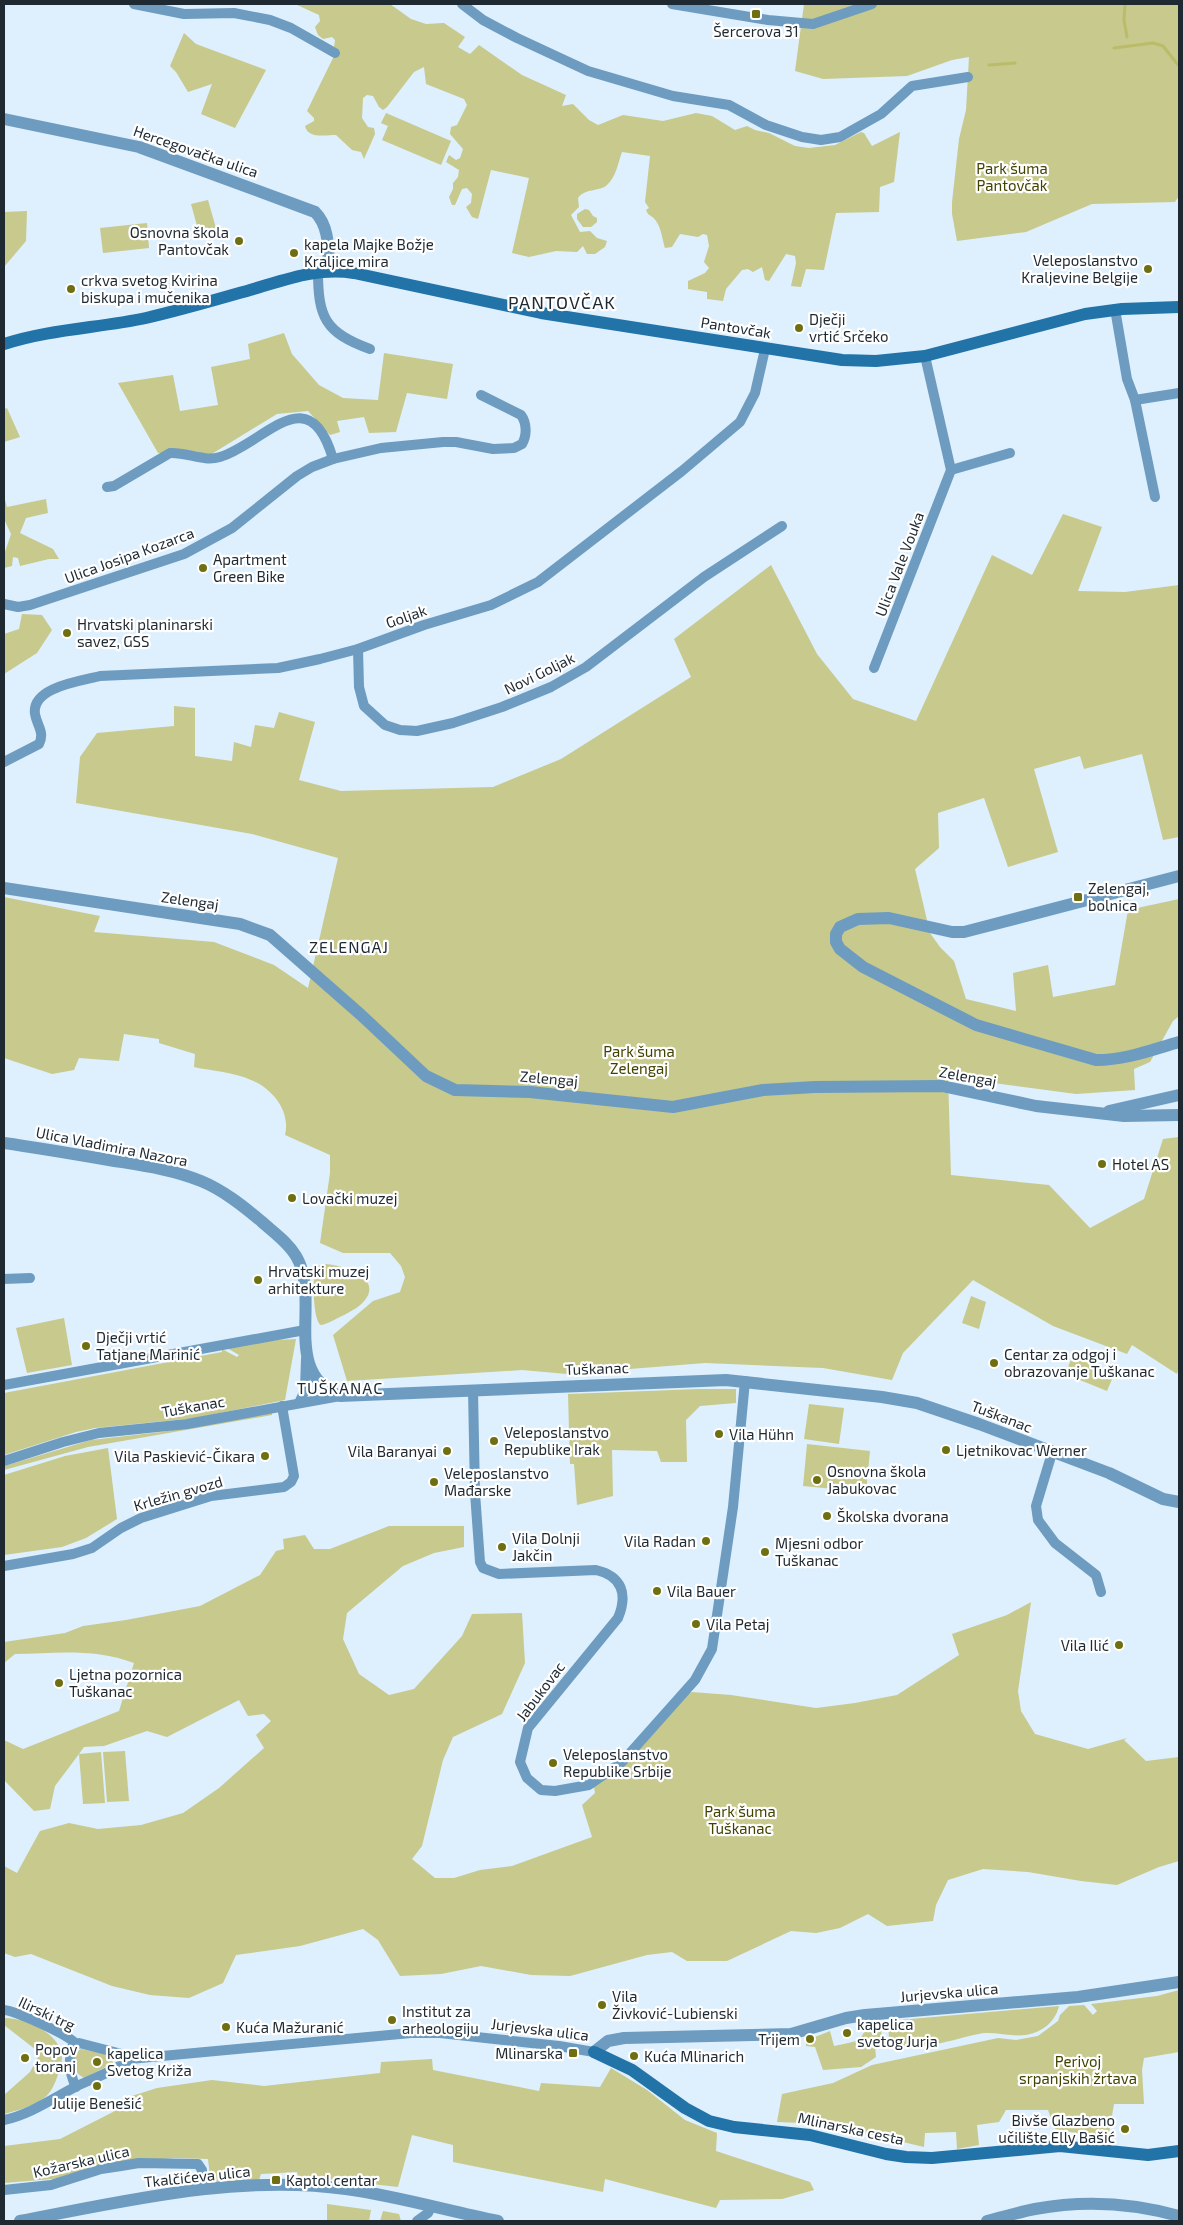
<svg xmlns="http://www.w3.org/2000/svg" width="1183" height="2225" font-family="'Exo 2',sans-serif">
<style>
.green{fill:#c7c98d}
.lines{fill:none;stroke-linecap:round;stroke-linejoin:round}
.stream{stroke:#babc6a;stroke-width:3}
.minor{stroke:#6d9cc0;stroke-width:10}
.tertiary{stroke:#6d9cc0;stroke-width:12}
.secondary{stroke:#2273a8;stroke-width:12}
.poi-dot{fill:#6e6f11;stroke:#fff;stroke-width:2}
.labels{text-anchor:middle;dominant-baseline:central;stroke-width:4.5;stroke-linejoin:round;paint-order:stroke}
.poi-label{font-size:15px;fill:#1e2932;stroke:#fff;text-anchor:start}
.street-label{font-size:15px;fill:#1e2932;stroke:#fff}
.park-label{font-size:15px;fill:#434300;stroke:#fff}
.neighbourhood-label{font-size:16px;letter-spacing:1px;fill:#1e2932;stroke:#fff}
.quarter-label{font-size:18px;letter-spacing:1px;fill:#1e2932;stroke:#fff}
</style>
<rect width="100%" height="100%" fill="#deeffd"/>
<g class="green">
<path d="M295,4h95l21,15 15,5 18,-1 21,14 -7,10 12,7 9,-9 43,30 44,20 -4,11 11,-2 16,16 9,5 25,-10 40,6 33,-8 16,3 23,14 12,-4 8,4 14,3 26,13 14,2 26,-3 26,-13 3,1 8,13 28,-14 -6,50 -14,5 -1,25 -43,1 -12,57 -18,-1 -5,18 -10,-1 5,-23 -1,-7 -9,-2 -17,27 -4,-1 -3,-13 -9,5 -5,-3 -6,1 -16,19 -3,12 -16,-2v-7l-19,-3v-8l17,-8 4,-5 -5,-6 5,-16 -2,-11 -4,-1 -5,3 -18,-3 -8,13 -7,1c-4,-14 -4,-27 -17,-34l-2,-4 3,-2 -4,-6 5,-46 -28,-4c-4,11 -6,25 -15,33 -8,7 -22,3 -29,13l1,9 -8,8 9,17 10,-1 7,7 10,3 -2,6 -10,7h-8l-4,-8 -6,6 -21,-1 -27,6 -17,-4 17,-75 -38,-8 -13,49 -6,-2 -6,-10 5,-4 1,-9 -5,-6 -5,1 -7,16h-3l-3,-8 4,-8v-6l5,-6 1,-7 -13,-8 3,-7 7,5 4,-2 3,-9 -13,-15 1,-7 6,-2 10,-20 -3,-6 -38,-15 -2,-17 -10,5 -27,35 -4,3 -4,-3 -6,-11 -6,-1 -4,3 -1,20 6,9 6,1 1,6 -11,25 -3,-7 -9,-2 -16,-15c-11,0 -28,4 -31,-9l9,-5v-3l-7,-7 27,-55 6,-4 -6,-5 1,-7 -3,-3 -9,2 -5,-4 -3,-8 5,-6 -1,-6z"/>
<path d="M804,4h375v192l-4,6 -83,2 -66,28 -69,9 -5,-27v-12l7,-63 7,-29 3,-53 -17,3 -45,16 -84,3 -28,-8z"/>
<path d="M184,33l12,11 70,26 -31,58 -34,-14 11,-30 -24,8 -12,-20 -6,-6z"/>
<path d="M386,113l65,28 -10,24 -59,-25 6,-14 -7,-3z"/>
<path d="M208,200l8,28 -17,5 -8,-29z"/>
<path d="M585,209l4,1 4,6 4,2v4l-6,5h-8l-6,-8v-5z"/>
<path d="M27,211l-1,30 -22,26v-55z"/>
<path d="M147,223l2,25 -46,5 -3,-25z"/>
<path d="M284,333l8,21 27,31 24,13 35,2 6,-47 69,11 -6,35 -40,-6 -11,39 -27,1 -5,-16 -27,4 3,11 -10,3 -22,-24 -31,3 -67,41 -52,-2 -40,-70 55,-8 7,36 38,-6 -7,-38 39,-8 -2,-15z"/>
<path d="M7,408l13,29 -16,5v-33z"/>
<path d="M4,496l3,11 39,-8 2,14 -22,5 -6,15 33,16 6,10h-10l-29,7 -2,-8 -5,-1 -1,9 -8,2v-13l7,-21 -7,-15z"/>
<path d="M1063,514l39,13 -24,64 47,1 54,-7v252l-16,3 -21,-86 -58,15 -4,-13 -46,13 24,83 -50,15 -24,-69 -46,15 1,35 -24,21 15,64 10,14 14,14 12,38 50,12 -3,-38 35,-8 5,32 62,-12 13,-75 51,-11v117l-6,5 -23,41 -16,7 1,21 -59,4 -128,-17 3,98 98,10 41,43 54,-29 19,-60 16,-2v231l-2,6 -45,-29 -5,9 -74,-28 -80,-46 -70,73 -11,27 -69,-12 -118,-5 -138,11 -45,-4 -175,11 -14,-46 40,-34 27,-9 5,-15 -4,-11 -11,-13h-47l-23,-10 10,-70v-18l-45,-20c6,-24 -13,-47 -34,-55 -17,-8 -39,-9 -57,-13l1,-13 -36,-11v-4l-35,-5 -5,27 -40,-3 -5,12 -22,4 -48,-16v-161l96,19 -6,16 120,10 60,23 34,23 30,-130 -86,-24 -176,-31 4,-46 17,-24 77,-7v-20l21,2v48l37,5 2,-19 17,5 4,-22 19,3 5,-16 36,10 -16,58 42,11 152,-4 68,-28 130,-82 -17,-38 97,-74 46,89 36,45 63,22 76,-166 40,20z"/>
<path d="M22,614l20,1 10,15 -15,23 -33,21v-40l15,-5z"/>
<path d="M322,1264c14,-1 58,11 45,33 -5,9 -17,15 -25,19 -7,3 -14,8 -21,9 -8,-4 -9,-47 -5,-55 2,-4 3,-4 6,-6z"/>
<path d="M971,1296l15,6 -7,27 -17,-6z"/>
<path d="M64,1318l8,47 -45,8 -11,-45z"/>
<path d="M296,1339l-11,61 -89,18 -101,10 -19,4 -72,23v-62l218,-41v-3l15,8 2,-2 -12,-7 49,-8z"/>
<path d="M1073,1355l42,17 -8,19 -42,-17z"/>
<path d="M699,1389h37v14l-36,3 -14,14 1,42h-26l-4,-11 -45,-1 1,46 -36,9 -3,-41h-4l-2,-70z"/>
<path d="M809,1404l35,4 -5,36 -35,-5z"/>
<path d="M272,1413v2l-184,32 -84,23v-4l87,-26 70,-8z"/>
<path d="M807,1444l63,7 -4,41 -63,-6z"/>
<path d="M108,1448l9,71 -31,19 -24,9 -58,8v-80l61,-19z"/>
<path d="M389,1526h75v21l-30,6 -31,13 -56,47 -4,26 16,35 30,21 25,-6 48,-53 10,-22 50,-1 3,50 -23,51 -49,23 -10,23 -21,86 -10,13 23,19h19l26,-8 32,-4 80,-29 -10,-32 13,-12 -1,-6 90,-91 8,-4 39,3 85,13 39,-5 42,-8 62,-40 -7,-21 55,-19 24,-13 -13,89 3,20 14,23 53,15 39,-11 -3,2 22,21 33,-4v104l-20,6 -42,18 -36,-4 -53,-9 -45,-3 -35,11 -12,25 -3,16 -46,5 -19,-12 -28,14 -24,5 -25,-2 -64,30h-40l-15,-9 -25,3 -77,21 -39,-1 -50,-9 -40,8 -41,2 -22,-36 -15,-11 -63,17 -64,9 -13,28 -34,15 -39,-3 -38,-9 -81,-32 -16,3 -11,-4v-87l13,7 23,-42 29,-8 29,6 43,-4 42,-12 36,-25 45,-40 -8,-13 15,-14 -7,-7 -16,2 -9,-16 -72,37 -20,-6 -43,15 -20,1 -5,7 22,-2 4,51 -22,1 -4,-50 -24,32 -5,23 -16,2 -30,-31v-40l19,9 96,-38 15,-48c-39,-15 -79,-10 -119,-9l-11,9v-21l61,-9 18,-7 43,-6 74,-14 60,-31 16,-24 8,-2 -1,-10 22,-4 9,14h16z"/>
<path d="M125,1751l4,50 -22,1 -4,-50z"/>
<path d="M1179,1990v62l-35,6 -2,12 2,34h-30l-6,35 -53,-10 -7,-19h-42l-7,12 -22,3 2,20 -22,4 -1,-17 -31,1 -1,14 -97,-23 -50,-2 5,-28 51,-11 39,-18 126,-27 18,2 22,-4 20,-15 2,-6 9,-9 15,-1 9,10 4,-4 -6,-7 66,-8z"/>
<path d="M1059,2006c-3,14 -15,25 -29,28 -13,4 -31,-2 -46,-1 -23,3 -79,26 -95,5l-1,-17z"/>
<path d="M4,2018c21,0 55,14 58,38 0,7 -2,13 -4,19 -3,8 -7,18 -14,23 -10,8 -28,13 -40,16v-19l26,-23 10,-19 -36,-28z"/>
<path d="M880,2022l3,24h-8l1,11 -15,10 -38,3 -8,-23 -9,-1v-9h9l15,-6 4,15c16,-4 29,-2 32,-21z"/>
<path d="M81,2049l32,7v7l-28,15c-12,-4 -11,-15 -9,-26z"/>
<path d="M432,2059l1,11 106,21 2,-8 59,4 11,-19 36,22 38,30 32,13 -1,18 94,31 4,8 -32,9 -62,1 -4,8 -111,-29 -2,13 -150,-30v-17l-41,-10 -14,52 -79,-9 -20,2 -2,-8 -36,2 -2,6 -48,5 -3,-26 -33,-1 -69,6 -43,14 -59,5v-37l56,-7 53,-27 3,-11 41,-13 55,-8 52,6 116,-13 1,-11z"/>
<path d="M327,2204l44,6 -2,11h-42z"/>
<path d="M383,2211l16,3 2,7h-21z"/>
</g>
<g class="lines">
<g class="stream">
<path d="M1125,4l-1,16 3,17"/>
<path d="M1114,48l39,-5 10,3 16,20"/>
<path d="M989,65l26,-2"/>
</g>
<g class="minor">
<path d="M134,4l50,10 50,-1 36,7 21,8 44,25"/>
<path d="M462,4l21,16 34,18 71,33 85,25 56,9 37,20 36,12 19,3 19,-3 41,-23 31,-28 56,-9"/>
<path d="M672,4l96,16 45,4 59,-20"/>
<path d="M318,271c0,46 7,62 52,78"/>
<path d="M1115,309l12,70 8,21 44,-7"/>
<path d="M1135,400l20,97"/>
<path d="M951,470l59,-17"/>
<path d="M107,487l7,-1 56,-33c17,-1 33,9 50,4 45,-14 89,-81 113,2"/>
<path d="M4,604l14,3 12,-2 154,-51 48,-26 65,-52 15,-9 21,-8 48,-11 62,-6h13l37,7 21,-1 8,-4c5,-8 5,-21 -1,-29l-40,-20"/>
<path d="M358,649l1,38 5,19 21,19 15,5 17,1 36,-8 49,-16 49,-20 35,-20 118,-90 78,-51"/>
<path d="M874,668l77,-198 -26,-114"/>
<path d="M4,762l35,-18c6,-12 -2,-18 -4,-30 -4,-27 46,-33 65,-38l178,-8 42,-9 38,-10 66,-24 67,-20 47,-23 144,-111 58,-49 15,-29 10,-44"/>
<path d="M4,1279l26,-1"/>
<path d="M4,1385l301,-55"/>
<path d="M473,1390l2,103 5,69 3,6 16,6 97,-4c26,6 32,24 22,48l-90,110 -8,34 7,16 14,12 14,1 34,-6 33,-23 73,-82 17,-31 21,-142 12,-126"/>
<path d="M299,1403l6,-13 1,-31"/>
<path d="M1052,1453l-16,53 2,14 17,23 41,32 5,17"/>
<path d="M4,1461l59,-19 36,-9 88,-9 153,-28"/>
<path d="M4,1566l69,-12 19,-6 29,-20 20,-10 70,-22 73,-9 7,-5 3,-6 -12,-70"/>
<path d="M4,2010c12,1 65,25 72,34"/>
<path d="M76,2087c-7,-14 -8,-26 -4,-40l7,-4 39,10 12,6 281,-26h29l119,13 35,6"/>
<path d="M4,2120c25,-5 48,-21 71,-33 18,-9 39,-15 55,-28"/>
<path d="M4,2190l47,-5 50,-16 20,-3 18,-3 59,1 4,6v20"/>
<path d="M417,2221l11,-8 3,-6"/>
</g>
<g class="tertiary">
<path d="M4,119l135,28 176,65c15,15 13,38 14,58"/>
<path d="M1179,876l-215,56h-12l-63,-14 -31,1 -18,8 -4,7v8l4,7 23,18 113,58 120,35c30,0 55,-10 83,-18"/>
<path d="M4,888l236,36 30,11 90,79 66,62 29,14 75,2 143,15 90,-17 52,-3 127,-1 94,20 88,10 55,-1"/>
<path d="M1109,1111l70,-16"/>
<path d="M4,1143c35,5 70,11 105,17 30,5 63,9 92,21 22,9 42,25 60,40 12,11 27,21 35,35 26,43 -16,115 44,140l386,-16 156,17 35,6 62,21 130,49 54,26 16,3"/>
<path d="M594,2052l14,-11 16,-3 167,-4 55,-16 19,-3 213,-18 101,-15"/>
<path d="M20,2221c106,-20 217,-47 326,-32 51,7 102,22 152,32"/>
<path d="M987,2221c16,-4 32,-9 48,-12 48,-9 98,-6 144,7"/>
</g>
<g class="secondary">
<path d="M4,344c46,-15 95,-16 142,-26 35,-8 69,-18 104,-28 35,-10 67,-23 104,-17l187,40 301,47 34,1 49,-5 160,-42 37,-5 57,-2"/>
<path d="M594,2052l38,18 53,38 24,13 25,6 76,8 76,19 20,3 26,1 128,-12 88,9 31,-4"/>
</g>
</g>
<g class="poi-dot">
<rect x="751" y="9" width="10" height="10" rx="2.5"/>
<circle cx="239" cy="241" r="5"/>
<circle cx="294" cy="253" r="5"/>
<circle cx="1148" cy="269" r="5"/>
<circle cx="71" cy="289" r="5"/>
<circle cx="799" cy="328" r="5"/>
<circle cx="203" cy="568" r="5"/>
<circle cx="67" cy="633" r="5"/>
<rect x="1073" y="892" width="10" height="10" rx="2.5"/>
<circle cx="1102" cy="1164" r="5"/>
<circle cx="292" cy="1198" r="5"/>
<circle cx="258" cy="1280" r="5"/>
<circle cx="86" cy="1346" r="5"/>
<circle cx="994" cy="1363" r="5"/>
<circle cx="719" cy="1434" r="5"/>
<circle cx="494" cy="1441" r="5"/>
<circle cx="946" cy="1450" r="5"/>
<circle cx="447" cy="1451" r="5"/>
<circle cx="265" cy="1456" r="5"/>
<circle cx="817" cy="1480" r="5"/>
<circle cx="434" cy="1482" r="5"/>
<circle cx="827" cy="1516" r="5"/>
<circle cx="706" cy="1541" r="5"/>
<circle cx="502" cy="1547" r="5"/>
<circle cx="765" cy="1552" r="5"/>
<circle cx="657" cy="1591" r="5"/>
<circle cx="696" cy="1624" r="5"/>
<circle cx="1119" cy="1645" r="5"/>
<circle cx="59" cy="1683" r="5"/>
<circle cx="553" cy="1763" r="5"/>
<circle cx="602" cy="2005" r="5"/>
<circle cx="392" cy="2020" r="5"/>
<circle cx="226" cy="2027" r="5"/>
<circle cx="847" cy="2033" r="5"/>
<circle cx="810" cy="2039" r="5"/>
<rect x="568" y="2048" width="10" height="10" rx="2.5"/>
<circle cx="634" cy="2056" r="5"/>
<circle cx="25" cy="2058" r="5"/>
<circle cx="97" cy="2062" r="5"/>
<circle cx="97" cy="2086" r="5"/>
<circle cx="1125" cy="2129" r="5"/>
<rect x="271" y="2175" width="10" height="10" rx="2.5"/>
</g>
<g class="labels">
<g class="poi-label">
<text x="756" y="31" text-anchor="middle">Šercerova 31</text>
<text x="229" y="232" text-anchor="end">Osnovna škola<tspan x="229" dy="17">Pantovčak</tspan></text>
<text x="304" y="244">kapela Majke Božje<tspan x="304" dy="17">Kraljice mira</tspan></text>
<text x="1138" y="260" text-anchor="end">Veleposlanstvo<tspan x="1138" dy="17">Kraljevine Belgije</tspan></text>
<text x="81" y="280">crkva svetog Kvirina<tspan x="81" dy="17">biskupa i mučenika</tspan></text>
<text x="809" y="319">Dječji<tspan x="809" dy="17">vrtić Srčeko</tspan></text>
<text x="213" y="559">Apartment<tspan x="213" dy="17">Green Bike</tspan></text>
<text x="77" y="624">Hrvatski planinarski<tspan x="77" dy="17">savez, GSS</tspan></text>
<text x="1088" y="888">Zelengaj,<tspan x="1088" dy="17">bolnica</tspan></text>
<text x="1112" y="1164">Hotel AS</text>
<text x="302" y="1198">Lovački muzej</text>
<text x="268" y="1271">Hrvatski muzej<tspan x="268" dy="17">arhitekture</tspan></text>
<text x="96" y="1337">Dječji vrtić<tspan x="96" dy="17">Tatjane Marinić</tspan></text>
<text x="1004" y="1354">Centar za odgoj i<tspan x="1004" dy="17">obrazovanje Tuškanac</tspan></text>
<text x="504" y="1432">Veleposlanstvo<tspan x="504" dy="17">Republike Irak</tspan></text>
<text x="729" y="1434">Vila Hühn</text>
<text x="956" y="1450">Ljetnikovac Werner</text>
<text x="437" y="1451" text-anchor="end">Vila Baranyai</text>
<text x="255" y="1456" text-anchor="end">Vila Paskiević-Čikara</text>
<text x="827" y="1471">Osnovna škola<tspan x="827" dy="17">Jabukovac</tspan></text>
<text x="444" y="1473">Veleposlanstvo<tspan x="444" dy="17">Mađarske</tspan></text>
<text x="837" y="1516">Školska dvorana</text>
<text x="512" y="1538">Vila Dolnji<tspan x="512" dy="17">Jakčin</tspan></text>
<text x="696" y="1541" text-anchor="end">Vila Radan</text>
<text x="775" y="1543">Mjesni odbor<tspan x="775" dy="17">Tuškanac</tspan></text>
<text x="667" y="1591">Vila Bauer</text>
<text x="706" y="1624">Vila Petaj</text>
<text x="1109" y="1645" text-anchor="end">Vila Ilić</text>
<text x="69" y="1674">Ljetna pozornica<tspan x="69" dy="17">Tuškanac</tspan></text>
<text x="563" y="1754">Veleposlanstvo<tspan x="563" dy="17">Republike Srbije</tspan></text>
<text x="612" y="1996">Vila<tspan x="612" dy="17">Živković-Lubienski</tspan></text>
<text x="402" y="2011">Institut za<tspan x="402" dy="17">arheologiju</tspan></text>
<text x="857" y="2024">kapelica<tspan x="857" dy="17">svetog Jurja</tspan></text>
<text x="236" y="2027">Kuća Mažuranić</text>
<text x="800" y="2039" text-anchor="end">Trijem</text>
<text x="35" y="2049">Popov<tspan x="35" dy="17">toranj</tspan></text>
<text x="107" y="2053">kapelica<tspan x="107" dy="17">Svetog Križa</tspan></text>
<text x="563" y="2053" text-anchor="end">Mlinarska</text>
<text x="644" y="2056">Kuća Mlinarich</text>
<text x="97" y="2103" text-anchor="middle">Julije Benešić</text>
<text x="1115" y="2120" text-anchor="end">Bivše Glazbeno<tspan x="1115" dy="17">učilište Elly Bašić</tspan></text>
<text x="286" y="2180">Kaptol centar</text>
</g>
<g class="street-label">
<text transform="translate(196 151) rotate(19)">Hercegovačka ulica</text>
<text transform="translate(736 327) rotate(9)">Pantovčak</text>
<text transform="translate(129 555) rotate(-20)">Ulica Josipa Kozarca</text>
<text transform="translate(899 564) rotate(-69)">Ulica Vale Vouka</text>
<text transform="translate(406 616) rotate(-19)">Goljak</text>
<text transform="translate(539 673) rotate(-26)">Novi Goljak</text>
<text transform="translate(190 900) rotate(8)">Zelengaj</text>
<text transform="translate(968 1076) rotate(10)">Zelengaj</text>
<text transform="translate(549 1078) rotate(5)">Zelengaj</text>
<text transform="translate(112 1146) rotate(11)">Ulica Vladimira Nazora</text>
<text transform="translate(597 1368) rotate(-2)">Tuškanac</text>
<text transform="translate(193 1406) rotate(-10)">Tuškanac</text>
<text transform="translate(1002 1416) rotate(21)">Tuškanac</text>
<text transform="translate(178 1493) rotate(-16)">Krležin gvozd</text>
<text transform="translate(540 1691) rotate(-53)">Jabukovac</text>
<text transform="translate(949 1992) rotate(-5)">Jurjevska ulica</text>
<text transform="translate(47 2013) rotate(25)">Ilirski trg</text>
<text transform="translate(540 2029) rotate(7)">Jurjevska ulica</text>
<text transform="translate(851 2128) rotate(12)">Mlinarska cesta</text>
<text transform="translate(81 2161) rotate(-13)">Kožarska ulica</text>
<text transform="translate(197 2176) rotate(-6)">Tkalčićeva ulica</text>
</g>
<g class="park-label">
<text x="1012" y="168">Park šuma<tspan x="1012" dy="17">Pantovčak</tspan></text>
<text x="639" y="1051">Park šuma<tspan x="639" dy="17">Zelengaj</tspan></text>
<text x="740" y="1811">Park šuma<tspan x="740" dy="17">Tuškanac</tspan></text>
<text x="1078" y="2061">Perivoj<tspan x="1078" dy="17">srpanjskih žrtava</tspan></text>
</g>
<g class="neighbourhood-label">
<text x="349" y="946">ZELENGAJ</text>
<text x="340" y="1387">TUŠKANAC</text>
</g>
<g class="quarter-label">
<text x="562" y="302">PANTOVČAK</text>
</g>
</g>
<rect width="1183" height="2225" fill="none" stroke="#1e2932" stroke-width="10"/>
</svg>
